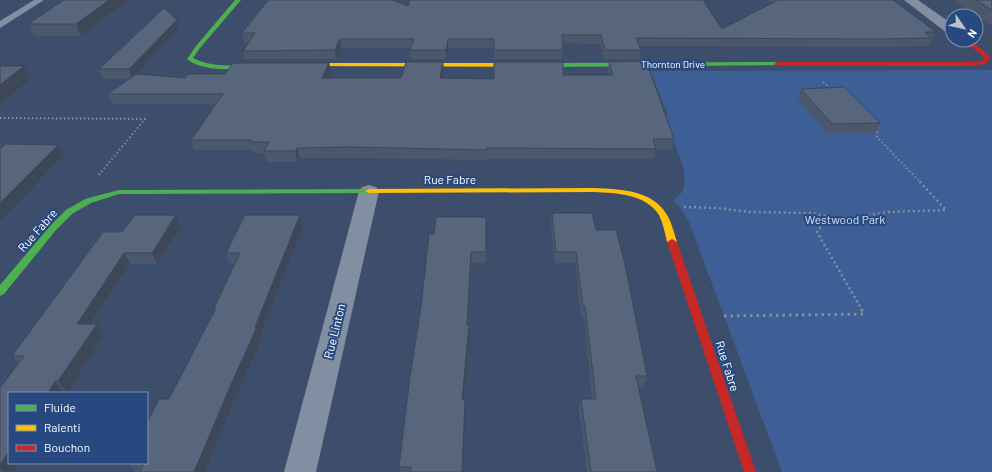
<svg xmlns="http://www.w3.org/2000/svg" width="992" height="472" font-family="Barlow,sans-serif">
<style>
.green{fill:#3d5f95}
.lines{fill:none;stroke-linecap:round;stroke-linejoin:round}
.path-far2{stroke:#828ea1;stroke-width:2;stroke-dasharray:1.5 2.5;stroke-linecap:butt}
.path-far1{stroke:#828ea1;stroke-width:2.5;stroke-dasharray:2 3;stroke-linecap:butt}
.path{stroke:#828ea1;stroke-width:3;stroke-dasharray:2.5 4;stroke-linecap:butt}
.lane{fill:#828ea1;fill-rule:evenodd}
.street{fill:#828ea1;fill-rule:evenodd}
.fast{fill:#4caf50;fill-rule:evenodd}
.slow{fill:#ffc107;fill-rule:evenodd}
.jam{fill:#c62828;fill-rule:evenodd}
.wall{fill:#4b586c}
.shaded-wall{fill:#3d4758}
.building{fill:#57667d;stroke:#3d4758}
.labels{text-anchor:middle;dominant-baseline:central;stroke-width:4;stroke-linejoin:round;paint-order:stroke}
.far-street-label{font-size:10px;fill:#fff;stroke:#28497f}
.street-label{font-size:12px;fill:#fff;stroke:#28497f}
.park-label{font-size:12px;fill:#d2e0f4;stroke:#28497f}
</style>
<rect width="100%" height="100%" fill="#3c4e6b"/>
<path class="green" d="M992,70v402h-210l-93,-250 -9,-15 -7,-6c5,-4 10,-8 11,-15 5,-19 -15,-52 -22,-70l6,-1 -18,-44z"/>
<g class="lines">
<g class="path-far2">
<path d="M823,82l8,7"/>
<path d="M0,118l145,1 -48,58"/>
<path d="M874,129l3,3v5l43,45"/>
</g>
<g class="path-far1">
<path d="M684,207l34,1 31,4 62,1 22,4 20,1 35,-6 58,-2 -27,-29"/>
<path d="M838,218l-16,7 -5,7 45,78"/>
</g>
<path class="path" d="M724,316l140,-2 -3,-5"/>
<path class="lane" d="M34,0h10l-44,28v-7z"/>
<g class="street">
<path d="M904,0h14l34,24v10l-5,-1z"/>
<path d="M369,185l7,2 3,4 -63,281h-32l75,-281 3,-4z"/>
</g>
<g class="fast">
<path d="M235,0h6l-41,48 -7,10c21,11 45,7 68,5l2,1v2c-20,4 -60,7 -76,-7l9,-13z"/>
<path d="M777,62l3,2 -1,1 -229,2 -3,-2 3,-2z"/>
<path d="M369,189h3l1,2 -1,2 -253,1 -28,9 -19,11 -16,16 -52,64 -4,2v-11l50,-59 16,-16 19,-11 34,-9z"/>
</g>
<g class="slow">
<path d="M299,63h251l3,2 -3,2 -253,-1v-2z"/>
<path d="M594,188c26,1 59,2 73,27 5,8 7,18 10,27l-2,2h-6l-2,-2c-2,-9 -4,-19 -8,-27 -13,-21 -43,-22 -65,-23l-225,1 -4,-2 4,-2z"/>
</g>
<g class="jam">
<path d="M963,40h7l19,15v6l-5,3 -13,2h-194l-3,-2 3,-2h194l10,-1 3,-2v-2z"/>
<path d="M672,239l5,3 79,230h-12l-77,-230z"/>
</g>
</g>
<g class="wall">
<path d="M64,0h64l-47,36h-47l-6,-12z"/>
<path d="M765,0h128l43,32 -4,8h-1l-3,6 -53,1 -235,-1 1,4 -1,9h-36l-4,-15 -37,-1 -1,16h-68v-11h-46l-2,11h-35l-1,-9 1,-2h-70l-5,11h-91l-2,-8 6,-9h-4l-3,-9 166,-27 314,23 52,-27z"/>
<path d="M953,0h39v25l-3,-1z"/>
<path d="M179,29l-42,45 48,4 144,-15 2,9 -3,6h73l42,-16 1,10 -1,6 51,1 69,-4h46l-1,-4 1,-9 65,77 -2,11 -16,-1 -2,10h-167v1l-135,-2h-53l-2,4h-30l-3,-9h-10l-1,-3h-59l-3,-10 25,-36h-104l-4,-10 21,-15h-26l-4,-10z"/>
<path d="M801,89l79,34 -5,10 -47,1 -31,-36z"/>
<path d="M552,213l44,17 51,146 -3,12 -5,-1 18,85h-70l-8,-62 2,-11h11l-8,-81 -3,-1 -6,-54h-20l-4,-39z"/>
<path d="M176,215l5,11 -24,38h-27l-38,60 11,12 -36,57h-58l10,70 -6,9h-13v-84l18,-24 -6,-8 110,-124z"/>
<path d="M300,215l3,11 -43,110 2,3 -24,52 -33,81h-70l-6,-9h18l22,-64 46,-88 -1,-3 20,-44h-4l-4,-11z"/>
<path d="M486,217v46h-15l-3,62h1v12l-5,63h1l1,11 -3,61h-63l-1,-5 35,-233z"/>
</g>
<g class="shaded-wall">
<path d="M109,0h19l-47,36 -5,-12z"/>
<path d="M177,20l2,9 -47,50 -3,-10z"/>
<path d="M340,39l1,9 -5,11 -1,-9z"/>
<path d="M448,39v9l-2,11v-9z"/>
<path d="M443,62l1,10 -3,15 -1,-9z"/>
<path d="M329,63l2,9 -7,16 -2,-10z"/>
<path d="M24,66l6,13 -30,26v-20z"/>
<path d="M58,145l6,10 -64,66v-18z"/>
<path d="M297,148l2,10 -2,4 -2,-11z"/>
<path d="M176,215l5,11 -24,38 -5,-11z"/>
<path d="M300,215l3,11 -43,110 2,3 -24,52 -33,81h-11z"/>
<path d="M471,252v11l-4,74v-12z"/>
<path d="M124,253l6,11 -46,71 -7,-11z"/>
<path d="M97,324l6,12 -36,57 -9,-12z"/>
<path d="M469,325v12l-6,74 -1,-11z"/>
<path d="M55,381l9,11 -1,1h-15z"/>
<path d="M465,400l1,11 -3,61h-1z"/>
<path d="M9,451v12h10l-6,9h-10l-3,-3v-4z"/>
</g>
<g class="building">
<path d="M64,0h45l-33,24h-48z"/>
<path d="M268,0h125l15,6 2,-6h293l19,29 56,-29h115l43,32h-11l7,6 -53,1 -243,-1 5,12h-36l-4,-15h-39l1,15h-69v-11h-46l-2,11h-36l4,-11h-74l-5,11 -92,1 12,-18h-13z"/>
<path d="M976,0h16v10z"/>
<path d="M164,8l13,12 -48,49h-30z"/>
<path d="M646,61l28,78h-21l3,10 -169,-1v2l-136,-3 -54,1 -2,3h-31l5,-9h-18l1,-2h-61l32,-46h-115l28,-20 49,4 3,-4h37l8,-11h96l-7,15h79l5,-16h37l-3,16 54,1v-17h69v13h50l-4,-13z"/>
<path d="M0,66h24l-24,19z"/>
<path d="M844,87l36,36 -48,1 -31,-35z"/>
<path d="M5,144l53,1 -58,58v-54z"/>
<path d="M552,213h40l4,17h20l9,34 22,112h-11l21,96h-66l-10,-73h15l-11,-93h-2l-7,-54h-20z"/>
<path d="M135,215h41l-24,38h-28l-47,71h20l-39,57h-3l-7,12h-39v58l-9,14v-77l24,-32h-12l91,-124h19z"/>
<path d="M245,215h55l-45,112h2l-24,53 -39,92h-54l4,-9h3v-40l12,-24h10l47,-91h-2l26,-55h-14z"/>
<path d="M436,217h50v35h-15l-4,73h2l-7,75h3l-3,72h-51v-5h-12l11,-90 11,-70 8,-73h5z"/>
</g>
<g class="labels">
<g class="far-street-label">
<text x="673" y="64">Thornton Drive</text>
</g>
<g class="street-label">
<text x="450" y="179">Rue Fabre</text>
<text transform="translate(37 230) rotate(-49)">Rue Fabre</text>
<text transform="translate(334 331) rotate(-76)">Rue Linton</text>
<text transform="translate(728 366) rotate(72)">Rue Fabre</text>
</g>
<g class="park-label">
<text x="845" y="219">Westwood Park</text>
</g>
</g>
<rect x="8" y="392" width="140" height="72" fill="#28497f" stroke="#7e92b2"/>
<rect x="16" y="405" width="20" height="6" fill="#4caf50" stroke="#7e92b2"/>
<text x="44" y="412" font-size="12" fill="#ffffff">Fluide</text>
<rect x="16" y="425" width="20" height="6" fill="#ffc107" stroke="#7e92b2"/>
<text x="44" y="432" font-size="12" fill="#ffffff">Ralenti</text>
<rect x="16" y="445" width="20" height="6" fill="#c62828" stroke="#7e92b2"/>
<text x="44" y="452" font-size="12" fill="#ffffff">Bouchon</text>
<g transform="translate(964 28) rotate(124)"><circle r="19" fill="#28497f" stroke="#7e92b2"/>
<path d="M0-3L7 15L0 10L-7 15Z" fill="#bbc1cb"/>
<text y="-6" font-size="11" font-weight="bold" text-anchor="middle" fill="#ffffff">N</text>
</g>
</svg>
